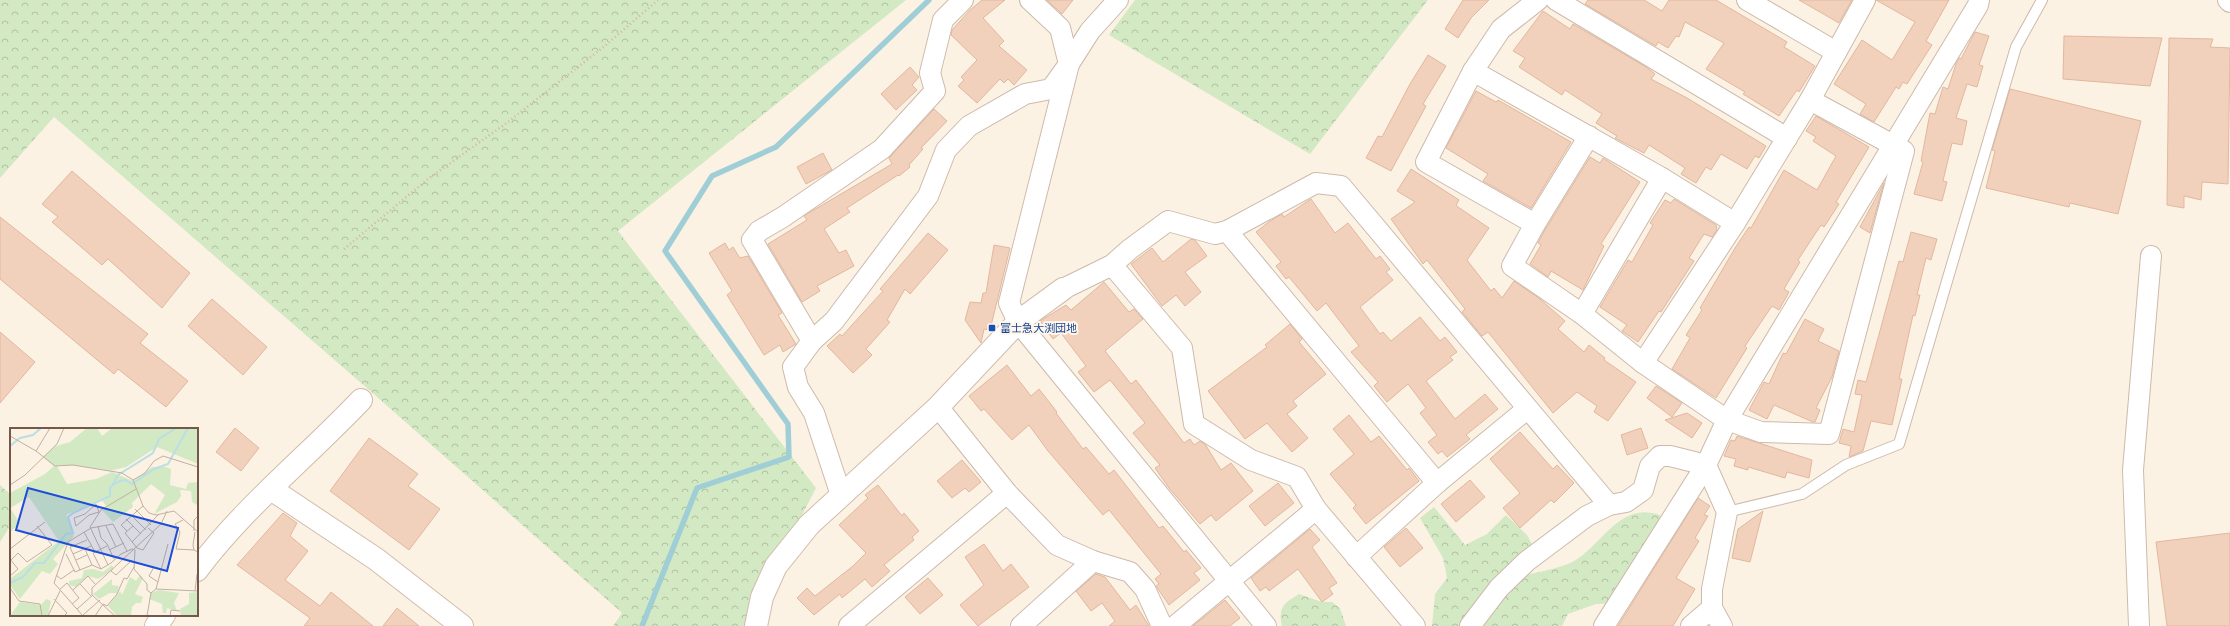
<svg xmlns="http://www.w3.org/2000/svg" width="2230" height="626" font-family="Arial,'Noto Sans JP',sans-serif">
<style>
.forest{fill:url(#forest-crowns)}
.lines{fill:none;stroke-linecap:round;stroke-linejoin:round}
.stream{stroke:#a0ced6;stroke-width:5.5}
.building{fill:#f1d1bc;stroke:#e3b79d}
.lane-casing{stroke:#cdbaab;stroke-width:12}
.street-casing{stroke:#cdbaab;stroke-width:22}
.secondary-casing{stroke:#d2bcab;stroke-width:24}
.path{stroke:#d5b4a0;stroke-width:2.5;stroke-dasharray:1 3;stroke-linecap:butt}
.lane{stroke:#fff;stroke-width:10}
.street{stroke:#fff;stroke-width:20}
.secondary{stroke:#fff;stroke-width:22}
.transit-dot{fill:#1a4fb4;stroke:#fff6ea;stroke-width:1.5}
.labels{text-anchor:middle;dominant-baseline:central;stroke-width:4;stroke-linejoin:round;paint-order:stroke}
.transit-label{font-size:11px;fill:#164399;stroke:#fff6ea;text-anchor:start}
.inset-river{fill:none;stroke:#b9dfe5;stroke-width:2}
.inset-road{fill:none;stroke:#c2b0a1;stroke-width:1}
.view{fill:#1d4ed8;fill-opacity:0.15;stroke:#1d4ed8;stroke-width:2}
.inset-edge{fill:none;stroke:#74594a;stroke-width:2}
</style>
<defs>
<pattern id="forest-crowns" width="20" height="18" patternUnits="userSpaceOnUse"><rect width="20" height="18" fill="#d3e9c3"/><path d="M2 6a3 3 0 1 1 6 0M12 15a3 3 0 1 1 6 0" fill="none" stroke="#b0c0a0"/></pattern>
</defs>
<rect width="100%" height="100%" fill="#fcf2e4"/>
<g class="forest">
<path d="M0,0h906l-288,231 198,257 -71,138h-132l9,-13 -254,-224 -314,-272 -54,61z"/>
<path d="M1135,0h293l-118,154 -201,-119z"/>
<path d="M0,485l11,10v30l-11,17z"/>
<path d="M1434,507l31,38 22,-11 19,-19 21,20 10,18 -19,24c15,-4 45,-9 56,-16 30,-18 46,-60 86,-46l2,21 -44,67 -22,1 -28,10 -6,12h-130l3,-32 12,-16 -4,-20 -23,-40z"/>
<path d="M1299,594l23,8h10l8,6 6,18h-64c-4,-19 2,-23 17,-32z"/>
</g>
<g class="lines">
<path class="stream" d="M642,626l55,-138 92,-31 -1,-33 -123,-173 47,-75 64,-29 153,-147"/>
</g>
<g class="building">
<path d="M982,0h23l-22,18 21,23 -5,5 28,24 -13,15 -6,-6 -4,4 -4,-4 -23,24 -19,-17 6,-6 -3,-3 16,-17 -26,-25 1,-5 18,-20z"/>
<path d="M1047,0h26l-11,14z"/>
<path d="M1463,0h26l-18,18 -13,20 -13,-9z"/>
<path d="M1588,0h56l18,11 7,-11h47l71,42 -3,5 31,19 -16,26 -2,-2 -18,26 -36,-22 2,-2 -39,-23 18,-26 -39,-21 -6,15 -3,-1 -8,12 -10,-6 -2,4 -71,-42z"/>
<path d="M1799,0h53l-13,23z"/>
<path d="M1876,0h73l-23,41 6,4 -25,39 -4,-2 -4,7 -3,-2 -22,35 -14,-8 6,-10 -32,-20 28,-44 30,20 23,-38z"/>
<path d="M1543,11l27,18 3,-5 73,43 9,7 -4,5 36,19 79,48 -7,12 -4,-2 -8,13 -26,-15 -10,16 -5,-3 -10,16 -15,-9 4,-6 -36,-23 -5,8 -29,-15 2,-2 -21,-13 6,-9 -37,-24 -3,5 -43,-28 6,-9 -12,-7z"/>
<path d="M1975,32l14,4 -10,29 4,1 -6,21 -10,-3 -11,34 11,3 -5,24 -10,-2 -9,38 4,1 -5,19 -28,-7 9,-32 -2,-1 9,-48 5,1 8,-27 5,2 8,-25 3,-6 2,1z"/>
<path d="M2064,36l98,2 -12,48 -87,-7z"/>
<path d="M2169,38l44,1 -3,8 20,1 -2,136 -26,-2 -1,18 -17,-4v12l-17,-3z"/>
<path d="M1428,55l18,11 -23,38 3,2 -35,65 -25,-13 12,-22 4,1 28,-53z"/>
<path d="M910,67l9,10 -7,8 5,5 -21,20 -15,-16z"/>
<path d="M2010,89l131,32 -23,93 -48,-11 -1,4 -83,-19 9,-37 -3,-1z"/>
<path d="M1476,91l20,11 2,-2 73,42 -40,66 -48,-27 5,-7 -42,-26z"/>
<path d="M934,109l13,12 -26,27 2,1 -14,16 1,2 -11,9 -1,-1 -51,33 3,4 -26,17 15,24 7,-3 8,16 -37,20 3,5 -18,11 -34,-58 39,-24 -3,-4 8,-5 80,-47 -3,-6z"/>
<path d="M1816,116l53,31 -33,55 3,2 -15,23 -3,-2 -23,35 2,2 -16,27 5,3 -10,18 -7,-4 -27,40 2,2 -31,50 -44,-29 18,-31 -4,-3 16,-25 -2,-2 35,-60 14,-21 2,1 33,-58 33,20 19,-34 -23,-15 3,-4 -10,-6z"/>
<path d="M823,153l9,17 -26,14 -9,-17z"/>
<path d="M1590,157l10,6 3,-5 37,24 -39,62 3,2 -21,44 -32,-19 -3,6 -18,-13 11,-19 -3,-2 7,-13z"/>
<path d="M1411,169l48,31 -3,5 2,2 31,21 -22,32 24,31 3,-3 8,10 12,-17 26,18 25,22 -7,8 26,23 5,-7 16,13 -1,2 32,22 -28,39 -14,-9 3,-6 -20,-14 -24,21 -65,-81 -6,4 -14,-17 -6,-7 3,-3 -38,-49 -4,4 -32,-45 24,-17 -18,-11z"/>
<path d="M72,171l118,102 -28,35 -54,-49 -6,6 -50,-43 6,-5 -16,-13z"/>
<path d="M1884,183l-14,50 -10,-6z"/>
<path d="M1311,199l24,34 13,-10 28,36 4,-3 10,13 -4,3 7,8 -33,27 20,27 3,-2 8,9 29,-24 20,24 5,-4 12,15 -7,5 3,3 -27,21 29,38 30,-25 13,15 -32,26 4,4 -23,18 -5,-6 -4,3 -10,-12 9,-7 -17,-22 6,-5 -18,-24 -21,18 -13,-16 4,-4 -27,-30 8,-6 -33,-43 -9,8 -28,-34 -3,2 -10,-13 5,-4 -25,-30 14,-11 12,-7 2,3z"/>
<path d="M1674,199l42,26 1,5 -5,7 -8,-3 -15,24 5,3 -33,51 -2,-1 -21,31 -16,-11 5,-6 -27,-18 28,-47 4,2 21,-37 -3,-2 15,-23 6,3z"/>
<path d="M0,217l148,117 -8,9 48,38 -22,26 -48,-38 -4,5 -114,-95z"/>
<path d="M1911,232l26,7 -6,21 -5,-2 -9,37h3l-5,21 -2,-1 -14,64h3l-10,46 -21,-4 -8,30 -14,6 2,-11 -12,-3 4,-14 11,3 8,-37 -7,-1 3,-14 8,2 33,-121 4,1z"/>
<path d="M928,233l20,17 -38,44 -5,-5 -18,31 3,2 -24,27 6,6 -19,18 -26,-27 13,-12 2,2 41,-45 -3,-2z"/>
<path d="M1191,239l4,1 12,16 -22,16 16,20 -16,14 -9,-11 -14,11 -31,-42 21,-16 11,14z"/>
<path d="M725,243l4,7 4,-3 7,11 8,-2 34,57 -4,2 18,29 -13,8 -3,-7 -16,10 -37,-60 5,-4 -23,-38z"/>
<path d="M994,245l16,3 -20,82 -6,-1 -3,14 -16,-23 5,-18 11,1 2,-10h3z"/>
<path d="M1104,282l25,30 5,-3 9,10 -38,32 26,33 5,-4 48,63 6,-4 4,6 6,-4 5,3 16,26 10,-7 22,28 -37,30 -5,-6 -11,9 -31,-36 -14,-20 5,-3 -27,-32 12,-10 -35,-43 -16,12 -16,-20 8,-6 -25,-33 -8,6 -13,-18 26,-16 5,5z"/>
<path d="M212,299l55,48 -24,28 -55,-49z"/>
<path d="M1805,319l19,10 -6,12 21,10 -7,26 -16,31 4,2 -5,12h-2l-39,-17 -7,14 -18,-9 15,-28 5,2 14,-31 3,1z"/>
<path d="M1290,324l12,15 -3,3 27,32 -33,27 4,5 -10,8 21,24 -16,14 -25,-29 -22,16 -37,-48 59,-44 -2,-2z"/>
<path d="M0,332l35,30 -35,41z"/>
<path d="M1007,365l24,31 8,-7 18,23 -1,1 27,36 3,-2 23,27 5,-4 45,58 4,-2 21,26 2,-2 15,18 -7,5 6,7 -31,25 -13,-19 3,-2 -4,-5 6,-5 -52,-64 -6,5 -55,-64 -19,-26 -17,15 -28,-31 -3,2 -12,-15z"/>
<path d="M1656,386l26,17 -10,14 -25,-19z"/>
<path d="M1687,413l15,10 -10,15 -27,-18z"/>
<path d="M1349,415l22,27 8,-6 28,34 2,-2 10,13 -53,43 -13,-16 3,-3 -26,-31 24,-20 -21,-25z"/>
<path d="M235,428l24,20 -18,23 -25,-19z"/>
<path d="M1641,428l7,20 -21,7 -6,-20z"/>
<path d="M1520,432l33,37 4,-4 17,18 -20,20 -3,-3 -31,28 -17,-20 17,-15 -30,-34z"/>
<path d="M1737,436l75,24 -3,18 -22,-6 -2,6 -37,-11v3l-14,-4 2,-7 -12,-3 7,-16 4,1z"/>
<path d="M369,438l49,36 -10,12 32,23 -31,41 -79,-59z"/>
<path d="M962,460l19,22 -12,10 -4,-4 -13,10 -15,-17z"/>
<path d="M1470,480l15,17 -29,25 -15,-18z"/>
<path d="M1278,483l16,20 -29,23 -16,-20z"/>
<path d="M878,485l24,31 2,-3 15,18 -7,6 2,3 -30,25 6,6 -18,16 -7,-8 -23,19 -2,-4 -26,21 -17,-17 10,-10 8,8 38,-30 13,-13 -27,-28 29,-27 -3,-3z"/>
<path d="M1698,498l12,8 -6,9 4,1 -13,22 4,3 -23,37 19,11 -22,37h-55z"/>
<path d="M1763,511l-13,51 -18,-4 6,-29z"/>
<path d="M283,513l14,10 -7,13 18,15 -23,29 35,26 11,-14 42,34h-69l6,-8 -73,-53z"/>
<path d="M1406,528l17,20 -23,19 -16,-20z"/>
<path d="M1310,529l10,11 -8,7 25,36 -8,5 4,6 -11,8 -24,-33 -29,22 -3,-4 -6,4 -9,-13z"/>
<path d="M2230,533v93h-63l-11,-84z"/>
<path d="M984,544l19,27 8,-7 18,23 -51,39 -18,-21 24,-20 -19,-28z"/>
<path d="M1096,574l9,3 25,33 6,-5 13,21h-40l6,-5 -13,-18 -11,8 -15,-20z"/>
<path d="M928,578l15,17 -23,19 -15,-17z"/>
<path d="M1225,600l15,18 -10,8h-37z"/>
<path d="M397,608l22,18h-36z"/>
</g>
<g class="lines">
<g class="lane-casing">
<path id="lane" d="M1727,512l75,-18 44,-29 53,-21 117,-397 26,-47"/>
</g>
<g class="street-casing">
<g id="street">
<path d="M963,0l-20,20 -13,53 5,18 -53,58 -99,68 -24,14 -7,9 60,101 22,-20 94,-125 18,-46 23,-24 56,-32 26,-5 18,-25 -9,-36 -30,-28"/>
<path d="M1118,0l-28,31 -21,33 -60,239 9,19 248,304"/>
<path d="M1556,0l231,138"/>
<path d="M1747,0l89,52"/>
<path d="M2228,0l2,2"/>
<path d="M1473,71l189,107 73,45"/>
<path d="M1589,136l-54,88 -23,42 70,48 61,49 84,57 34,12 68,2 75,-283 -94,-51"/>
<path d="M1535,224l-109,-62 47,-91 28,-42 37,-29"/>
<path d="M1227,231l210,252"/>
<path d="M1112,265l70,83 12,76 57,36 46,17 19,32 99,117"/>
<path d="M1063,289l49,-24 18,-16 38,-28 47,13 12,-3 89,-48 25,3 268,319"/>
<path d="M1582,314l80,-136"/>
<path d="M812,341l-19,26 5,20 16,26 27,82"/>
<path d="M1643,363l92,-140 75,-123 55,-100"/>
<path d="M938,407l69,86 50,52 36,16 37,11 15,17 17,37"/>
<path d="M1356,557l81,-74 90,-74"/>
<path d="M849,626l158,-133"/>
<path d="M1021,626l72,-65"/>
<path d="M1175,626l141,-117"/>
<path d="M1470,626l29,-38 28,-27 60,-45 22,-11 17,-3 17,-12 7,-24 10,-10h10l36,9 21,47 -15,77v19l10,18"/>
<path d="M1604,626l102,-161 21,-45 251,-415 1,-5"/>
<path d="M1691,626l21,-18"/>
<path d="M2139,626l-6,-156 18,-214"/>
</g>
</g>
<g class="secondary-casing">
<g id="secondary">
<path d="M271,489l105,70 86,67"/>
<path d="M197,570c47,-63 110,-113 164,-170"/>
<path d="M156,626l8,-11"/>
<path d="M756,626l6,-29 14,-31 33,-41 129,-118 80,-85 45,-33"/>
</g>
</g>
<path class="path" d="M344,249l84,-70 80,-57 98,-77 52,-45"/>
<use href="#lane" class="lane"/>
<use href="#street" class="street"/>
<use href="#secondary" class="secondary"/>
</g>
<rect class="transit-dot" x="988" y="324" width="8" height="8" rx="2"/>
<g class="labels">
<g class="transit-label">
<text x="1000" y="328">富士急大渕団地</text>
</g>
</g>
<g transform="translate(10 428)">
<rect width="188" height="188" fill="#fcf2e4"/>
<path d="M77,0h10l5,8 10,-8h86v36l-41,-17 -31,20 -16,4 -37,-6 -16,1 10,18 29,-5 16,-7 21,9 19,-14h14l5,2 -1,16 16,4 2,-6 10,-1 -1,23 -5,-3 -1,-11 -11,-1 1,6 -4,6 -23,12 11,-19 -14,-11 -19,19 1,4 -20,15 -11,-12 5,-3 -6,-8 -35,16 8,21 -21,23 5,5 -8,10 -8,-3 -22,28 -10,-14v-6l49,-38 -30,-44 -19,11 10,15 -10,9v-39l35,-19 9,-8 -11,-9 13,-11 14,-4zM102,137l2,4 -16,10 -10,-3 -12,11 -7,-2v-4l13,-3 2,-8 9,-1 10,3zM130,147l3,3 -8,16 8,3 -2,6h-5l-4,4 -1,9h-14l-9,-10 12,-15 2,4 8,-18 6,4zM102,151v6l7,1 -2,7h-7l-11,6 -6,-5zM149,162l20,3 -5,10 3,8 -10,-3 -1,5h-3l-1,-9 -13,-5 2,-6zM186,164l2,3v21h-17l-1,-7 9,-5v-11zM36,171l5,2 -3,15h-38l10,-14 21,3z" fill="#d3e9c3"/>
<path class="inset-river" d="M0,18l10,-8 13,-3 8,-7M102,58l6,-11 35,-22 6,-14 17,-11M0,155l13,-6 12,-14h9l22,-29 7,-1 -5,-16 5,-4 37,-17v-9l10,-6 5,-1 7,4 22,-15 14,-5 20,-36"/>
<path class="inset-road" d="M0,8l26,15 19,15 18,-1 49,8 11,7 10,26 6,7 7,2 18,-4 24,21M26,23l14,-23M123,52l12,-7 9,-12 9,-5 35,11M0,57l15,-10 32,-31 7,-16M86,76l3,8 -10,3 -13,11 -2,-8 11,-4zM125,81l16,16M122,88l14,14M116,91l15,15M173,92l-8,4 5,8 -4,17 18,1M88,98l3,12 6,6 7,15M96,98l10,21M123,98l-8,7 12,15 6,2 11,-17 -6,-5M117,103l-6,-6 22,-19M184,103v-11l4,-4M74,104l11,20M185,104l-2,13 1,5 4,2M122,114l27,-28M0,121l35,-27M75,121l7,16M99,122l15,-7M56,126l9,18 17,-7 9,4 10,-6 10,-9 11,-5 3,1 -1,19 13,15v6l4,3 -4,23M63,126l18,-8M0,131l8,10 -8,7M1,132l7,-7 9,9 25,-17 -15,-19M66,132l11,-5M98,137l-18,-38 11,-17 35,-21M144,139l-5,9 9,6M91,141l-8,-16 14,-7M70,142l-10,-23 17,-7M101,143l5,4 16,-15M46,147l5,4 13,-9M70,156l11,12M0,160l9,13 21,3 2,12M146,161l12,-45M49,162l8,-7 12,15 -7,6M63,162l15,-14 7,8M185,163l2,-17M141,165l5,-4 42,2M44,171l13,14 -3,3M67,181l16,-14M73,187l17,-15M38,188l12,-25M73,188l-29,-33 14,-41 23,-14 22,-4 14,27M85,188l8,-12 4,2 10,-12 7,-16 3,1 7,-12M105,188l-23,-21v-7l69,-64 6,-13M160,188l1,-6 9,1"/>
<path class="view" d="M18,60l150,40 -11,43 -151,-41z"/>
<rect width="188" height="188" class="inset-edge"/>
</g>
</svg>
